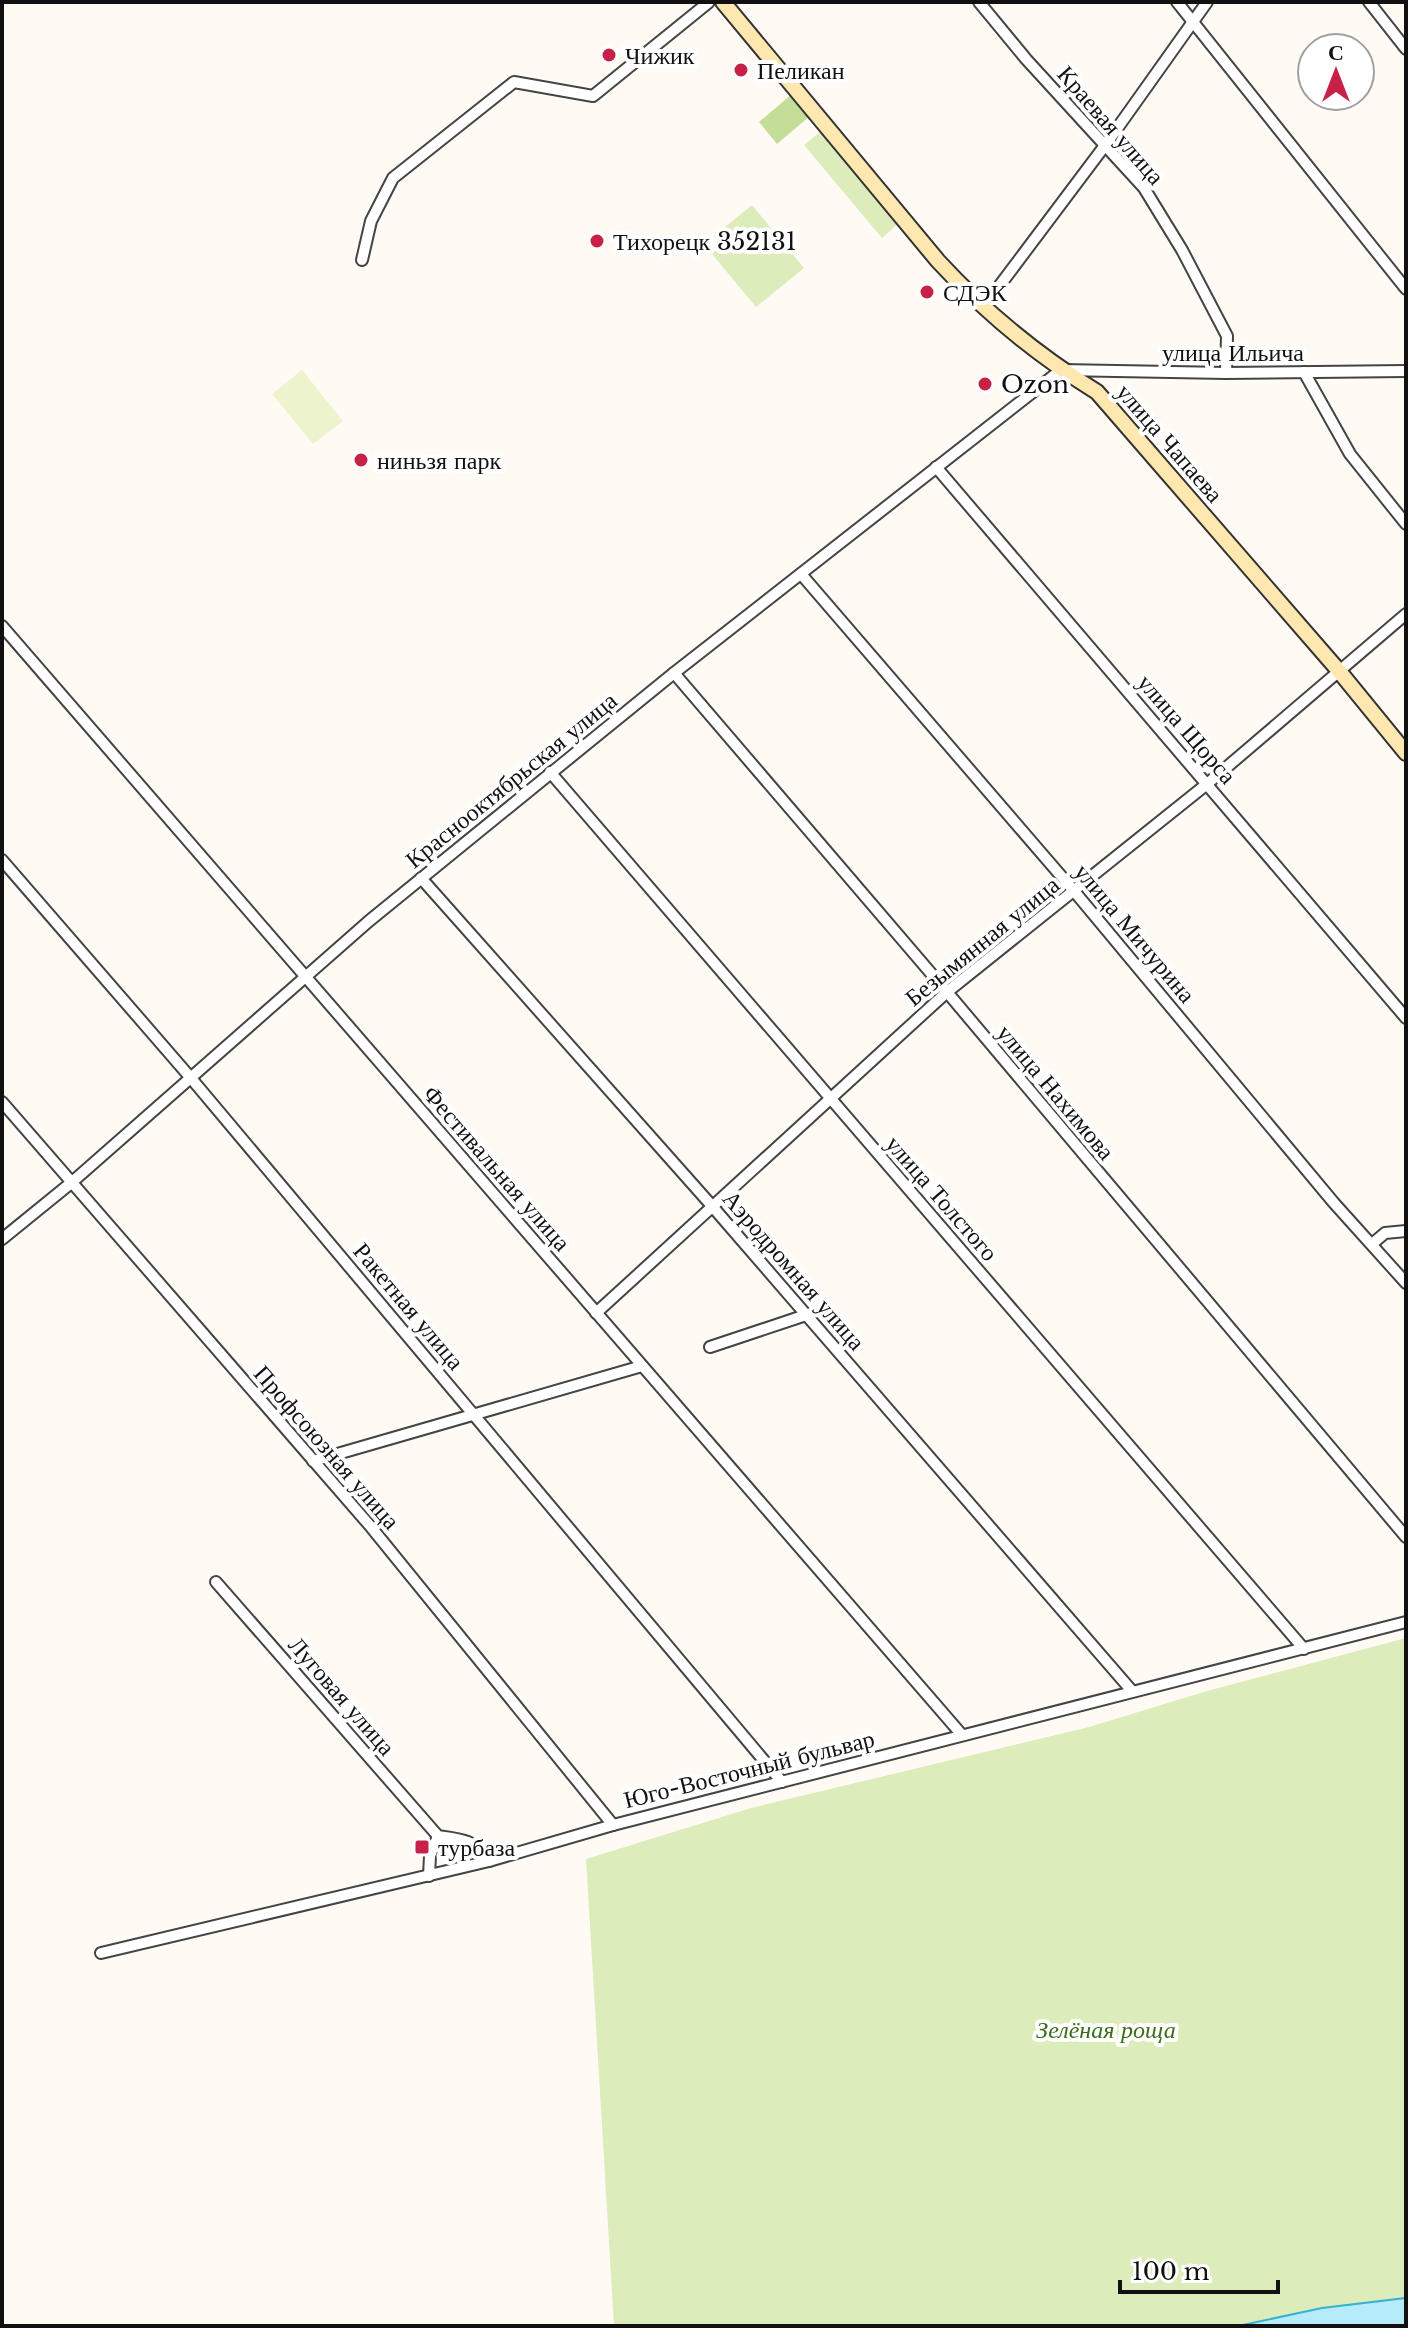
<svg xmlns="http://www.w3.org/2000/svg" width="1408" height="2328" font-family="'Libre Baskerville',serif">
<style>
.green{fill:#ddecbb}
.forest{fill:#c4de99}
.pitch{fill:#edf3cd}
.water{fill:#b6ecf9;stroke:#3ab1d3;stroke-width:2}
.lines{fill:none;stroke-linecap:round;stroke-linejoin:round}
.street-casing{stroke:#444;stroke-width:14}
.secondary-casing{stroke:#333;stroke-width:18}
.street{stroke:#fff;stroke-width:10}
.secondary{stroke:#ffe8af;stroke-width:14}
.poi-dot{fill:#c82147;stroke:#fff;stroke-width:3}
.labels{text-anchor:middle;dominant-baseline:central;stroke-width:8;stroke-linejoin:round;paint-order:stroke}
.poi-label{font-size:24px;fill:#111;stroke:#fff;text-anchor:start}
.street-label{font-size:24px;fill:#111;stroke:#fff}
.park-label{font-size:24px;font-style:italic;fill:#3b6d1c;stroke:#fff}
</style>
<rect width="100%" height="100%" fill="#fffbf4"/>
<g class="green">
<path d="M821,131l78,92 -17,15 -78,-93z"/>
<path d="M752,205l52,63 -48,39 -44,-53 9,-9 -7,-9z"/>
<path d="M1406,1638v660l-84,10 -84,18h-624l-28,-467 165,-51 338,-81 118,-36z"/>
</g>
<path class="forest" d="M792,94l18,22 -33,28 -18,-22z"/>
<path class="pitch" d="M302,370l41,51 -30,23 -41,-50z"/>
<path class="water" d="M1406,2298v28h-168l84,-18z"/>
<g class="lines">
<g class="street-casing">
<g id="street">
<path d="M979,2l47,57 118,129 38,62 45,86 -1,37"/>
<path d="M1177,2l229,287"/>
<path d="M1369,2l37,47"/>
<path d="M362,260l9,-39 22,-43 121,-96 79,14 116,-94"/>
<path d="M985,305l121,-161 101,-142"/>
<path d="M1304,372l46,82 56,70"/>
<path d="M936,467l470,551"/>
<path d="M801,574l273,317 260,312 72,80"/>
<path d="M2,626l960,1109"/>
<path d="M674,673l273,319 459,545"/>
<path d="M550,772l754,877"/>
<path d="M2,860l188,217 592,705"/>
<path d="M421,878l291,328 420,485"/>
<path d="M2,1102l369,425 242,298"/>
<path d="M2,1239l69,-56 298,-262 305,-248 387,-303 165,3 180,-2"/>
<path d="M1372,1244l13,-11 21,-2"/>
<path d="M596,1313l351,-321 260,-208 199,-170"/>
<path d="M710,1347l96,-32"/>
<path d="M313,1461l329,-95"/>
<path d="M216,1582l222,254c23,3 38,4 51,25"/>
<path d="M429,1876l1,-20 8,-20"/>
<path d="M101,1953l388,-92 124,-36 793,-203"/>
</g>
</g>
<g class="secondary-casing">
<path id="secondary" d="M723,2l215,259c46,50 102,96 159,131l242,279 67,82"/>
</g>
<use href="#street" class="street"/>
<use href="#secondary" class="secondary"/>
</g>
<g class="poi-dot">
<circle cx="609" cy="55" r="8"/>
<circle cx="741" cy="70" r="8"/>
<circle cx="597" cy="241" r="8"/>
<circle cx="927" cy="292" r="8"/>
<circle cx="985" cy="384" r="8"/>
<circle cx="361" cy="460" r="8"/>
<rect x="414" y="1839" width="16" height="16" rx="4"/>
</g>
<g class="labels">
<g class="poi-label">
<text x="625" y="55">Чижик</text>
<text x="757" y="70">Пеликан</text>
<text x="613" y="241">Тихорецк 352131</text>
<text x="943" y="292">СДЭК</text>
<text x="1001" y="384">Ozon</text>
<text x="377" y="460">ниньзя парк</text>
<text x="438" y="1847">турбаза</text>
</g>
<g class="street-label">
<text transform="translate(1111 125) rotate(49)">Краевая улица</text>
<text x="1233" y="352">улица Ильича</text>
<text transform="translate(1170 443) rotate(49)">улица Чапаева</text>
<text transform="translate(1187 729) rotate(49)">улица Щорса</text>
<text transform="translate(511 780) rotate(-39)">Краснооктябрьская улица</text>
<text transform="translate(1135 933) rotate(50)">улица Мичурина</text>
<text transform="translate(982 941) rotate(-39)">Безымянная улица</text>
<text transform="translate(1056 1092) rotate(50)">улица Нахимова</text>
<text transform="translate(497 1168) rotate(49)">Фестивальная улица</text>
<text transform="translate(942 1198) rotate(49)">улица Толстого</text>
<text transform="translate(794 1270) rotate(49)">Аэродромная улица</text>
<text transform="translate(409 1306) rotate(50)">Ракетная улица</text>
<text transform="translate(327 1447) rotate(49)">Профсоюзная улица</text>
<text transform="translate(342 1696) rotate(49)">Луговая улица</text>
<text transform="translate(749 1769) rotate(-14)">Юго-Восточный бульвар</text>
</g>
<g class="park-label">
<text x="1106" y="2029">Зелёная роща</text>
</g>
</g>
<rect width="1408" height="2328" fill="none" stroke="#111111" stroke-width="8"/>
<g transform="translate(1336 72)"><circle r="38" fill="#ffffff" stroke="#a0a0a0" stroke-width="2"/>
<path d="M0-6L14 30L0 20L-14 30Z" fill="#c82147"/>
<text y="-12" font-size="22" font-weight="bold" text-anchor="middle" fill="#111111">С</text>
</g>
<path d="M1120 2280v12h158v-12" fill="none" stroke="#111111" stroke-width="4"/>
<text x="1132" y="2280" font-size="24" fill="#111111" stroke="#ffffff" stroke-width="6" paint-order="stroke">100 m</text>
</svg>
